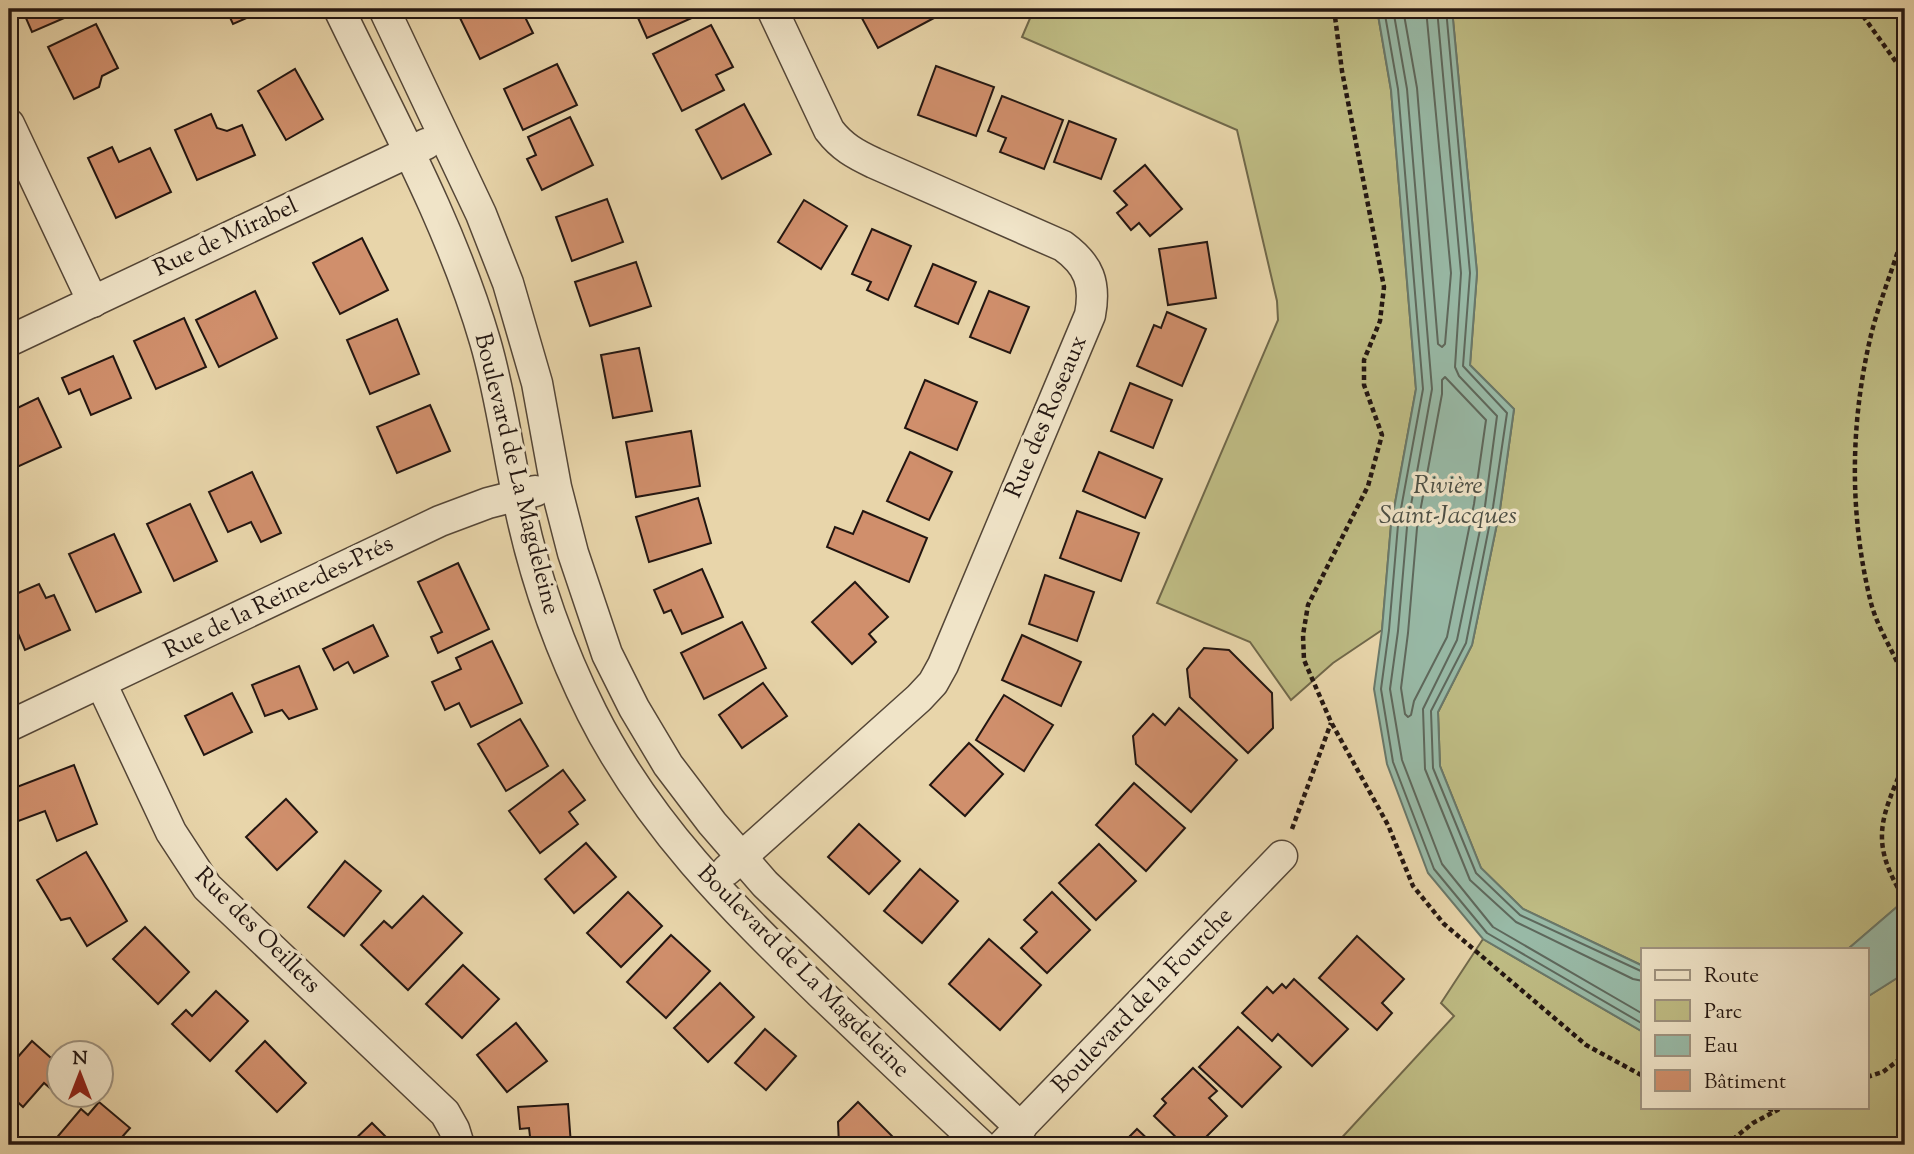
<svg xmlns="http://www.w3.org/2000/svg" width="1914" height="1154" font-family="'Sorts Mill Goudy',serif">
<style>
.green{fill:#bebb83;stroke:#70684a;stroke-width:2}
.water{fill:#98b9a6;stroke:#69786a;stroke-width:2}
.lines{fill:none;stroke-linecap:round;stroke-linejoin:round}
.shore{stroke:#5e685c;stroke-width:2}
.building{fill:#d08f6c;stroke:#231611;stroke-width:2}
.street-casing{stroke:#544637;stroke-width:33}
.path{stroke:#231611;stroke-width:4.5;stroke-dasharray:5 3.5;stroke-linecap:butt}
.street{stroke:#f0e4c8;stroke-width:30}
.labels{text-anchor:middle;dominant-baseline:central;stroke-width:7;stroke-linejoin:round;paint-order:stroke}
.street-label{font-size:24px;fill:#231611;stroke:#f0e4c8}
.water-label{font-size:26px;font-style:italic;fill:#4c4f45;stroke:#f0e4c8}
</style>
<rect width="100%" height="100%" fill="#e8d5aa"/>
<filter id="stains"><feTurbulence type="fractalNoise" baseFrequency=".00286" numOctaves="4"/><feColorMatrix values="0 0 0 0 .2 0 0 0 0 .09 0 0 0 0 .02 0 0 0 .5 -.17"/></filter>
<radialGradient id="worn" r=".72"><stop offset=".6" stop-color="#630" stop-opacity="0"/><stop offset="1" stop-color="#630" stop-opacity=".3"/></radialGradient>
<g class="green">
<path d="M1034,9h343l14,81 25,299 -25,136 -9,105 -49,33 -42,37 -41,-58 -93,-39 121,-283 -1,-19 -40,-171 -215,-93z"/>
<path d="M1452,9h453v891l-57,49h-205v17l-120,-57 -42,-41 -41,-102 -2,-54 34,-67 28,-136 14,-100 -44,-44 7,-92z"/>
<path d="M1483,939l160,93v75h224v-110l38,-24v172h-570l119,-129 -13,-13z"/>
</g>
<g class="water">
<path d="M1377,9h75l25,264 -7,92 44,44 -14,100 -28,136 -34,67 2,54 41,102 42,41 120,57v66l-160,-93 -55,-66 -41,-109 -13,-75 8,-59 9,-105 25,-136 -25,-299z"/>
<path d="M1905,900v73l-38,24v-48h-19z"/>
</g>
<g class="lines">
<g class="shore">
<path d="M1384,9l14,80 25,300 -25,136 -9,105 -8,59 12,73 41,107 53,64 156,91"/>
<path d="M1393,9l14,80 25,300 -25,138 -9,104 -8,58 12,71 40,104 51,63 150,87"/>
<path d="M1403,9l14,79 21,256 4,3 3,-3 6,-71 -25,-264"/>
<path d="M1437,9l24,264 -6,94 4,9 38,40 -12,90 -28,134 -34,69 2,60 45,111 46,42 117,57 10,2"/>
<path d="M1446,9l24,264 -7,93 44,47 -14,94 -27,136 -35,68 2,57 43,105 44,42 123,57"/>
<path d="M1445,377l41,43 -12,84 -27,133 -33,64 -3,14 -3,2 -3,-3 -4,-26 7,-55 9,-105 25,-134v-14z"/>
</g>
</g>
<g class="building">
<path d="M22,9h63l-53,23z"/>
<path d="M226,9h41l-34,15z"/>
<path d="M480,9h41l12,24 -53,26 -20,-41z"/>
<path d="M634,9h67l2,4 -56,25z"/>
<path d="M857,9h72l5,9 -56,30z"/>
<path d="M96,24l22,44 -16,8 -3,11 -25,12 -26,-52z"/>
<path d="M711,25l22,42 -17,8 8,15 -42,21 -29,-57z"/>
<path d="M557,64l20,41 -54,25 -19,-41z"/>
<path d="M936,66l58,21 -18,49 -58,-21z"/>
<path d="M295,69l28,50 -37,21 -28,-49z"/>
<path d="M1002,96l61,24 -19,49 -44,-17 6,-14 -18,-7z"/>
<path d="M744,104l27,50 -49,25 -26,-49z"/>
<path d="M211,114l6,14 10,3 15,-6 13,30 -58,25 -22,-50z"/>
<path d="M570,117l23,48 -51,25 -15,-31 9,-4 -8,-18z"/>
<path d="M1069,121l47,18 -15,40 -47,-17z"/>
<path d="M112,147l7,15 31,-14 21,44 -55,26 -28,-60z"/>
<path d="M1145,165l37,44 -32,27 -11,-13 -8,7 -14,-17 10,-8 -13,-14z"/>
<path d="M607,199l16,43 -51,19 -16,-44z"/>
<path d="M804,200l43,26 -26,43 -43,-27z"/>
<path d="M872,229l39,17 -23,54 -21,-10 4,-8 -19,-8z"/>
<path d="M362,238l26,52 -48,24 -27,-51z"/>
<path d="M1207,242l9,56 -48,7 -9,-56z"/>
<path d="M636,262l15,44 -61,20 -15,-44z"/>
<path d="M933,264l43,18 -18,42 -43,-18z"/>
<path d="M255,291l22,47 -58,29 -23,-47z"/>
<path d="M989,291l40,16 -19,46 -40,-16z"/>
<path d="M1167,312l39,17 -24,57 -45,-20 17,-41 7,3z"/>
<path d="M184,318l22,49 -50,22 -22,-48z"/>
<path d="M397,319l22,55 -49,20 -23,-54z"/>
<path d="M639,348l13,63 -39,7 -12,-63z"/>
<path d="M113,356l18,42 -40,17 -11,-26 -11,5 -7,-16z"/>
<path d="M925,380l52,22 -20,48 -52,-22z"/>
<path d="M1130,383l42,17 -19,48 -42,-17z"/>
<path d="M38,398l23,49 -44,20 -8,-16v-39z"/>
<path d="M430,405l20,46 -53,22 -20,-46z"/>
<path d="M691,431l9,55 -64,11 -10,-55z"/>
<path d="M910,452l42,20 -23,48 -42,-19z"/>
<path d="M1099,452l63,27 -17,39 -62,-27z"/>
<path d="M252,472l29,61 -20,9 -10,-20 -23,10 -19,-40z"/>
<path d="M698,498l13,45 -62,19 -13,-45z"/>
<path d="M190,504l27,57 -43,20 -27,-57z"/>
<path d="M863,511l64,27 -18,44 -82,-35 8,-20 18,7z"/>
<path d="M1077,511l62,22 -18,48 -61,-23z"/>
<path d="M114,534l27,58 -45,20 -27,-58z"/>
<path d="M458,563l31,66 -51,24 -7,-16 11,-5 -24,-50z"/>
<path d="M702,569l21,48 -41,17 -11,-24 -7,3 -10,-23z"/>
<path d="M1045,575l49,17 -17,49 -48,-17z"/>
<path d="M855,582l33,35 -19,17 7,8 -24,22 -40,-42z"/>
<path d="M39,584l7,14 8,-3 16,35 -45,20 -16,-38v-15z"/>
<path d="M742,622l24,46 -62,31 -23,-46z"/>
<path d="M373,625l15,31 -34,17 -6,-11 -14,8 -11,-21z"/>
<path d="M1022,635l59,27 -20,44 -59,-26z"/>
<path d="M492,641l30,62 -51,24 -12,-24 -14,7 -13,-28 29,-13 -5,-11z"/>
<path d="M1204,648l25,2 43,43 1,35 -25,25 -58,-56 -3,-28z"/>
<path d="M299,666l18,43 -28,10 -7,-9 -17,6 -13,-31z"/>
<path d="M763,683l24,33 -45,32 -23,-33z"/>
<path d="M232,693l20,39 -48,23 -19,-39z"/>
<path d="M1004,695l49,30 -29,46 -48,-31z"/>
<path d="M1179,708l58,52 -46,52 -55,-48 -3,-28 20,-22 12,11z"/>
<path d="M520,719l28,47 -42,25 -28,-47z"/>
<path d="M969,743l34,31 -38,42 -35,-31z"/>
<path d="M74,765l23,59 -40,17 -12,-30 -32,12 -4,-10v-23z"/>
<path d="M563,770l22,30 -16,12 9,12 -38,29 -31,-42z"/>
<path d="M1134,783l51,45 -39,43 -50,-46z"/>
<path d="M286,799l31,33 -40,38 -31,-33z"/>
<path d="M859,824l41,37 -31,33 -41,-37z"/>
<path d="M586,843l30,34 -42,36 -29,-34z"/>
<path d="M1099,844l37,37 -40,39 -37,-37z"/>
<path d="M86,852l41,69 -40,25 -17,-28 -9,2 -24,-40z"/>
<path d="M345,861l36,30 -37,45 -36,-29z"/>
<path d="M920,869l38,32 -36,42 -38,-32z"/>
<path d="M628,892l34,34 -41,41 -34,-34z"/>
<path d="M1052,892l38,38 -43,43 -26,-25 16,-16 -13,-12z"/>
<path d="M423,896l39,37 -54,57 -47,-45 23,-24 8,7z"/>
<path d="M145,927l44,45 -31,32 -45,-45z"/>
<path d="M671,935l39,36 -44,47 -39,-36z"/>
<path d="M1357,936l47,43 -22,24 10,10 -15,17 -58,-52z"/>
<path d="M989,939l52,46 -41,45 -51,-46z"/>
<path d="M463,965l36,34 -37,39 -36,-34z"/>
<path d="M1294,979l54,50 -36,37 -34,-32 -6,7 -30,-28 25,-26 6,6 9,-9 4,4z"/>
<path d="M720,983l34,34 -46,45 -34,-34z"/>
<path d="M216,991l32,30 -38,40 -38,-37 14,-14 6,6z"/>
<path d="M516,1023l31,38 -40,31 -30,-37z"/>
<path d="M1238,1027l43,40 -39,40 -43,-40z"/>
<path d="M765,1029l31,27 -30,34 -31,-27z"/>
<path d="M32,1041l28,25v26l-3,2 -13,-11 -21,24 -14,-13v-27z"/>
<path d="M265,1041l41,42 -29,29 -41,-41z"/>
<path d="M1193,1068l24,23 -8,7 18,18 -29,29h-14l-30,-29 12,-13 -4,-4z"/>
<path d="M99,1102l31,26 -15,17h-58l-4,-3 28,-33 7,6z"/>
<path d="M858,1102l41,41 -3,2h-57l-1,-23z"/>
<path d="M568,1104l3,41h-40l-2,-17 -9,1 -2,-22z"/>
<path d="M372,1123l22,22h-45z"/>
<path d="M1137,1129l17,16h-33z"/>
</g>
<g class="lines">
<g class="street-casing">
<g id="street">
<path d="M339,9c52,108 112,216 146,332 15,51 22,105 33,157 15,75 40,147 74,215 57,113 139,193 228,280 54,51 107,102 161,152"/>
<path d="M384,9l97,205 27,69 29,100 19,104 17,66 34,101 27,54 34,57 44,58 53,61 256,244"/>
<path d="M9,124l84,178"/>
<path d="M9,341l417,-197"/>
<path d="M101,683l70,149 36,55 238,226 9,16 5,16"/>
<path d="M9,726l431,-205 48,-18 47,-12"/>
<path d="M727,870l192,-172 14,-15 10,-18 147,-350c6,-32 -1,-50 -27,-69l-189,-83c-19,-9 -32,-16 -45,-33l-57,-121"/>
<path d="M1003,1145l279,-289"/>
</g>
</g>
<g class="path">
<path d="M1334,9l8,62 42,216 -4,34 -16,39v25l18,50 -14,51 -60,119 -5,30 1,25 27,62 57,103 25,61 31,38 142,121 57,31"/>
<path d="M1858,9l46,64 1,91"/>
<path d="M1905,228c-10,36 -25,71 -34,107 -21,88 -22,180 0,268 7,27 25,52 34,78"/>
<path d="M1905,762c-25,58 -36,80 0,138"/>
<path d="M1292,829l39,-106"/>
<path d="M1867,1077l16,-5 22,-17"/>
<path d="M1760,1107l14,3"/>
<path d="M1053,1138l5,7"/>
<path d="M1726,1145l27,-22 30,-16"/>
</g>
<use href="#street" class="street"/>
</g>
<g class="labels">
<g class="street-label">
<text transform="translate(226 238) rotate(-25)">Rue de Mirabel</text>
<text transform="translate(1047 417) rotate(-67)">Rue des Roseaux</text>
<text transform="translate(516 474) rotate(76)">Boulevard de La Magdeleine</text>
<text transform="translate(279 598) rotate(-26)">Rue de la Reine-des-Prés</text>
<text transform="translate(257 931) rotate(45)">Rue des Oeillets</text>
<text transform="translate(803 972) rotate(45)">Boulevard de La Magdeleine</text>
<text transform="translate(1143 1001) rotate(-46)">Boulevard de la Fourche</text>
</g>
<g class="water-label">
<text x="1448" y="486">Rivière<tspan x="1448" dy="30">Saint-Jacques</tspan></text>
</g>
</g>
<rect width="1914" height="1154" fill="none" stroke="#e8d5aa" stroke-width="35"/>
<rect x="10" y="10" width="1893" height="1133" fill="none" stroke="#231611" stroke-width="3.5"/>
<rect x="18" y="18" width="1879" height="1119" fill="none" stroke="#231611" stroke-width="2"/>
<rect x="1641" y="948" width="228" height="161" fill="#f0e4c8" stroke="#9e927f" stroke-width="2"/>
<rect x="1655" y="970" width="35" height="10" fill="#f0e4c8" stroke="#9e927f" stroke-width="2"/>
<text x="1704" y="982" font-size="21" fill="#231611">Route</text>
<rect x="1655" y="1000" width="35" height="21" fill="#bebb83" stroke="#9e927f" stroke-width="2"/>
<text x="1704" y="1018" font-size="21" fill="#231611">Parc</text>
<rect x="1655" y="1035" width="35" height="21" fill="#98b9a6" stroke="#9e927f" stroke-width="2"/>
<text x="1704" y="1052" font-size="21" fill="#231611">Eau</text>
<rect x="1655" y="1070" width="35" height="21" fill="#d08f6c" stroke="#9e927f" stroke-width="2"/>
<text x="1704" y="1088" font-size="21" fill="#231611">Bâtiment</text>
<g transform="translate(80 1074)"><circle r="33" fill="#f0e4c8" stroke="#9e927f" stroke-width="2"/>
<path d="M0-5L12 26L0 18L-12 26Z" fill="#8f2418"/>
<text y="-10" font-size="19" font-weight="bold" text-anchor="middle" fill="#231611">N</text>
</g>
<rect width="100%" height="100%" filter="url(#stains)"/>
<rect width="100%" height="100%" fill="url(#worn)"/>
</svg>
